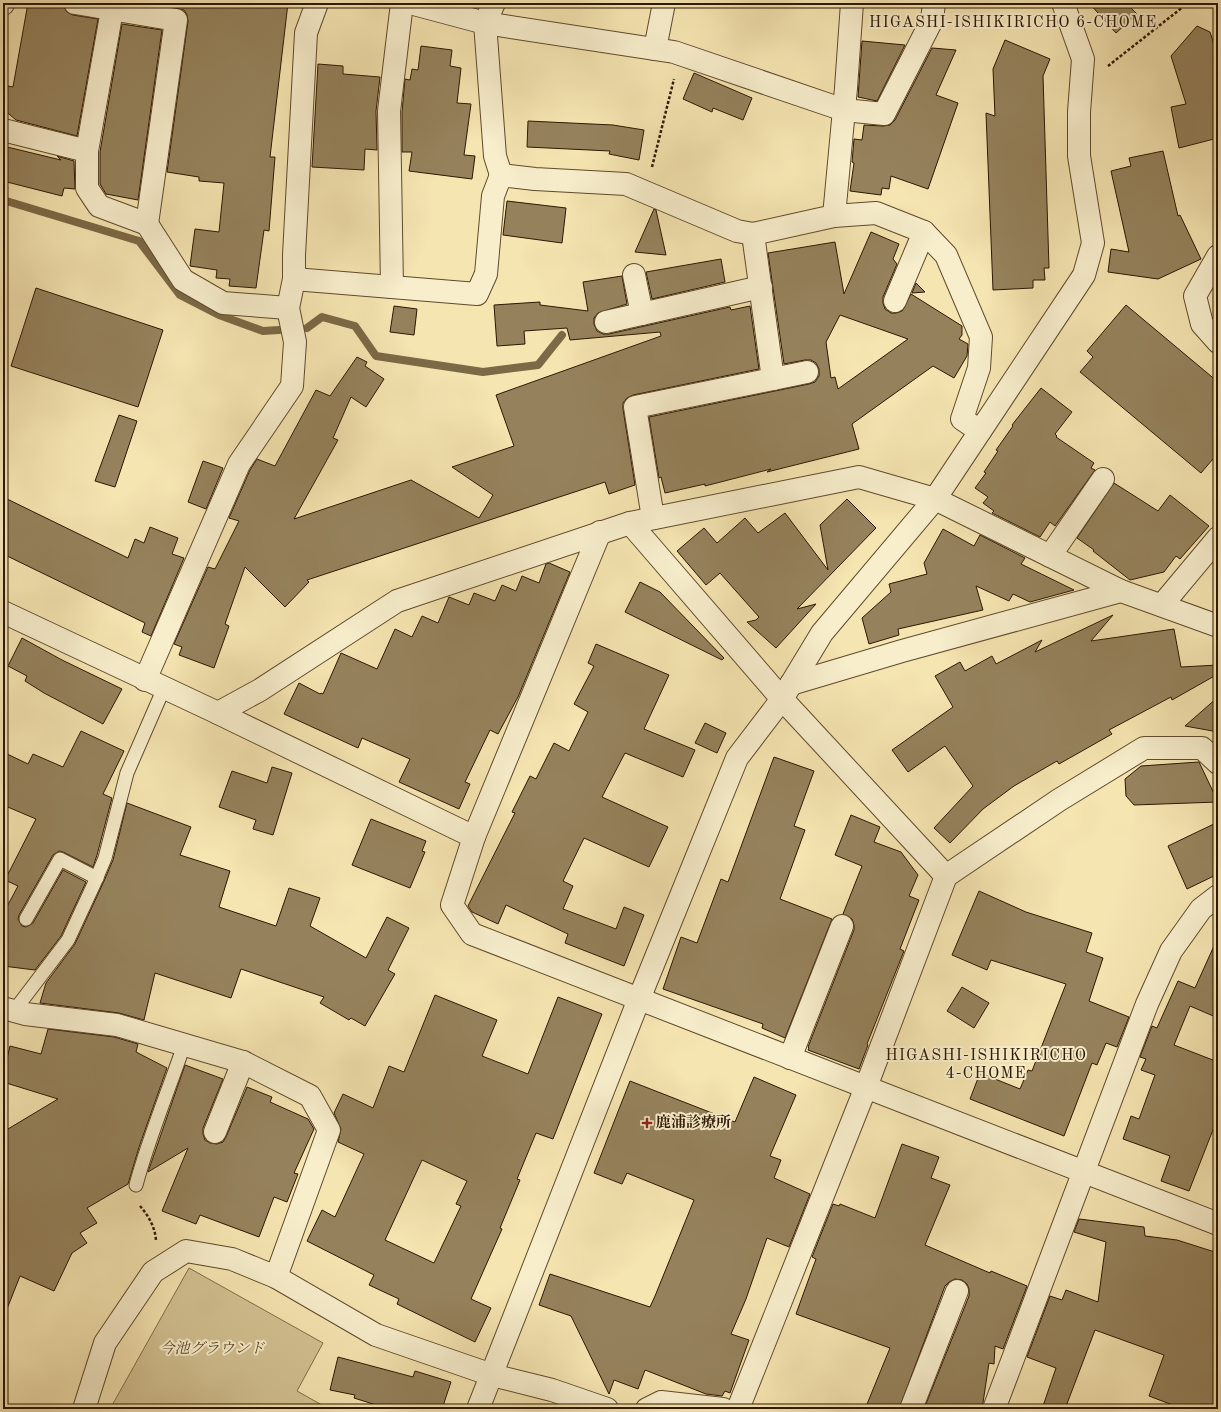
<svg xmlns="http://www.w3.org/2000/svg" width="1221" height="1412" font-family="'Old Standard TT','Noto Serif JP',serif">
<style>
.green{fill:#d3c293;stroke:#806c4a}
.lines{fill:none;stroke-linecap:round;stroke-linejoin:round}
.stream{stroke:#7c6946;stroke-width:8}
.building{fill:#95825c;stroke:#2d1700;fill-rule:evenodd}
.service-casing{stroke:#5f4a2c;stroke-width:15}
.minor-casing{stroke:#5f4a2c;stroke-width:24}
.tertiary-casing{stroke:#5f4a2c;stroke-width:24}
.path{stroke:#2d1700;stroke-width:2.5;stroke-dasharray:3 2;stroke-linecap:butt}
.service{stroke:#f8eecc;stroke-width:13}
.minor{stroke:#f8eecc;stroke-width:22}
.tertiary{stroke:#f8eecc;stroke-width:22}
.poi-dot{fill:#8f2418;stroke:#f8eecc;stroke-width:1.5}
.labels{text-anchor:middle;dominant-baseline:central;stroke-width:4;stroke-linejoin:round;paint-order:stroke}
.poi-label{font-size:15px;font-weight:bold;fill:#2d1700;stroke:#f8eecc;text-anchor:start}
.park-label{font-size:15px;font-style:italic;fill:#5f4a2c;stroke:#f8eecc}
.neighbourhood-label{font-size:16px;letter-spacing:1px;fill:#2d1700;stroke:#f8eecc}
</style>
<rect width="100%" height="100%" fill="#f5e5b1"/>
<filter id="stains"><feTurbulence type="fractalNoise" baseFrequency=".005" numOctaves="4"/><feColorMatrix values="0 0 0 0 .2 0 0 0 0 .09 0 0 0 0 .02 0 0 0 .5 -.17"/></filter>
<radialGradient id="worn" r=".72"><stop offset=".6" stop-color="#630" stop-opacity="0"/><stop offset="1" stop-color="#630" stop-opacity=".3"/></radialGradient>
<g class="green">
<path d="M439,3h40l-3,7z"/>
<path d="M189,1268l134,75 -26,48 32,18h-219z"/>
</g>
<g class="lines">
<g class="stream">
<path d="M3,200l136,41 41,54 39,20 44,16 16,-1"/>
<path d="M307,328l15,-11 33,9 21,30 107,16 55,-7 24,-30"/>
</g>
</g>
<g class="building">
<path d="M28,3l35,3 4,6 6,3 25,4 -21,117 -61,-16 -13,-11v-24l10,2z"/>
<path d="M150,3h138l-18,154h5l-6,74 -5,-1 -8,58 -27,-2 1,-7 -14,-1 1,-8 -27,-4 5,-37 24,3 5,-49 -25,-2v-4l-32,-5 21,-151 -1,-6 -3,-5z"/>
<path d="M1089,3h37l11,11 -21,19z"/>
<path d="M122,24l40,6 -24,170 -32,-6 -6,-10v-32z"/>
<path d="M1197,26l13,6 8,25v81l-39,10 -8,-41 15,-3 -15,-48z"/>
<path d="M1005,40l45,19 -7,17 6,192h-5l1,12h-12v8l-40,2 -7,-177 9,3 -2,-47z"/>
<path d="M862,41l43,4 -28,56 -19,-4z"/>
<path d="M421,46l31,4 -2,16 11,2 -4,35 14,1 -7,51 11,1 -3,23 -63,-8 3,-19h-10v-40l3,-33 5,1 2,-11 6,1z"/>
<path d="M932,48l24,2 -20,45 22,8 -30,86 -37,-13 -2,13 -7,-1 -1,7 -31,-4 4,-28 -2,-1 2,-23 8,1 2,-15 19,1 7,-1 5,-5z"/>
<path d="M318,64l25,2v8l37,3 -4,34 1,39 -12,-1 -1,21 -52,-3z"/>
<path d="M694,73l58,25 -9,22 -30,-12 -1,4 -29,-13z"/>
<path d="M528,121l85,4 31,5 -5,30 -30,-6 1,-3 -83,-4z"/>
<path d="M3,146l58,14 -4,-4 17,5 1,28 -11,-1 -2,8 -59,-15z"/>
<path d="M1163,151l15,65 2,-1 21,44 -43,20 -50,-7 3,-23 18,3 -18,-81 20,-5 -2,-8z"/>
<path d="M507,201l59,7 -4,35 -59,-8z"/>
<path d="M654,209l2,1 10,45 -31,-3z"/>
<path d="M871,232l28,12 -6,15 4,5 -14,33v6l2,6 6,4h5l6,-2 9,-17 51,32v9l-3,4 9,5 -1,12 -13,22 -21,-12 -81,58 7,25 -92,23 4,-3 -66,17v-2l-40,9 -4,-16 -2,1 -10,-61 160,-33 6,-2 4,-6v-7l-3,-6 -5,-3h-6l-21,4 -16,-111 67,-11 9,52zM840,315l68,24 -70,50 -3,-12 -4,1 -5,-36z"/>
<path d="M721,259l4,23 -73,17 -6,-27z"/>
<path d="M622,276l5,28 -29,9 -4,5v6l3,7 6,3h6l121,-27 1,3 19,-4 9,63 -126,26 -6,3 -4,5v6l12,76 -26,9 -4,-12 -298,98 2,2 -24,25 -40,-40 -20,57 4,2 -15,42 -35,-13 3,-8 -8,-3 34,-77 7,2 24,-48 -10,-3 21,-48 7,-11 18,7 41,-76 14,6 27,-39 10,5 -2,4 19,13 -18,28 -15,-10 -18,41 5,2 -44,79 117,-39 68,38 14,-23 -41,-28 62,-21 -18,-51 165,-59 -1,-4 -90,8 -3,-12 -43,3 1,13 -28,2 -3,-41 46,-3v3l48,6 -5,-29z"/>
<path d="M916,283l9,9 -13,1z"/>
<path d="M36,288l127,42 -25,77 -127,-41z"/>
<path d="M1126,305l92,77v71l-17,20 -121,-101 13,-15 -6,-6z"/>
<path d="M394,306l23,3 -3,26 -24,-3z"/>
<path d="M1041,388l31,24 -17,22 2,2 -1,1 38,26 -3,5 4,2 -40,56 -5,-4 -10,15 -48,-24 2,-2 -11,-8 5,-6 -13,-9 11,-15 -2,-1 14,-21 -2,-1 17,-24 -1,-1z"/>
<path d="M119,415l18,6 -22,66 -20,-6z"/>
<path d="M203,461l20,7 -17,41 -18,-7z"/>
<path d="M1114,483l44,28 12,-16 39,31 -29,33 -4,-3 -12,16 -34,8 -37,-29 1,-1 -17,-12z"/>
<path d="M3,497l125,61 7,-19 9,4 6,-16 28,11 -6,16 12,4 -33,78 -9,-4 3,-9 -142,-69z"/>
<path d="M847,499l29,29 -79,81 19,-5 -40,44 -29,-26 9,-2 3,-3 -39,-44 -14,12 -29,-34 27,-23 13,15 28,-25 13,15 27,-20 43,57 -8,-45z"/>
<path d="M943,529l31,17 6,-11 45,23 -4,6 53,26 -44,12 -17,-8 -4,7 -33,-15 7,24 -85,19 1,6 -30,9 -7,-26 29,-26 -2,-8 38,-10 -3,-11z"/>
<path d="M549,563l21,9 -52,125 -20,37 -8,-4 -25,52 5,2 -11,25 -60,-27 11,-23 -48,-21 -4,10 -74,-34 15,-31 21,11 1,-1 2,1 18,-41 36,16 18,-40 17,8 10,-21 16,7 11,-26 20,8 5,-12 21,8 7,-16 14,6 6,-15 17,7 7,-19z"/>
<path d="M640,582l20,10 64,66 -2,2 -97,-48z"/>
<path d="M1113,615l-22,26 83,-12 7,38 37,-2v9l-46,26 -1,-3 -62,33 3,4 -53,30 -2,-3 -43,25 -31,23 -33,34 -16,-15 39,-42 -28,-40 -37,26 -16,-22 61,-43 -18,-31 25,-14 5,9 27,-15 4,8 46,-24 -7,12z"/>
<path d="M22,638l40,22 60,29 -19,35 -59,-31 -19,-12 2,-5 -19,-10z"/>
<path d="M596,644l73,31 -25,54 51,21 -12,27 -58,-24 -23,44 66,30 -19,40 -65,-29 -21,43 10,5 -10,23 53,20 8,-22 20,8 -20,51 -59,-23 3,-9 -62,-29 -8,19 -26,-12 -4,-6 47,-93 -3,-1 18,-36 6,3 18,-36 15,8 19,-39 -14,-8 20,-38 -6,-3z"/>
<path d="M1218,697v35l-33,-6z"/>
<path d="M705,723l21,10 -9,20 -22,-10z"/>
<path d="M81,731l43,20 -21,43 9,4 -15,57 -4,12 -30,-15 -4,-1 -6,4 -34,60 -1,4 4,7 4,1 7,-4 30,-53 23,12 -25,54 -26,34 -32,-4v-52l15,-28 -13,-6 31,-61 -33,-14v-53l25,12 5,-10 30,13z"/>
<path d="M774,757l40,14 -20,55 11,4 -25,69 52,20 -47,119 -23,-10 1,-4 -100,-35 18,-52 16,6 24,-64 7,3z"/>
<path d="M1199,762l19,40 -84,3 -8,-9 -1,-17 16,-13z"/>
<path d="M272,767l20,6 -19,62 -20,-6 3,-9 -37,-13 13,-36 35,12z"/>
<path d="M127,803l64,24 -11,28 50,16 -11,36 57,19 13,-38 31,10 -10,28 56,32 21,-41 22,11 -21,42 7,4 -30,52 -14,-8 -2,2 -29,-17 4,-6 -83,-28 -10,29 -76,-25 -11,47 -25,-7 -79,-10 6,-20 29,-39 29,-63 9,-21z"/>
<path d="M851,815l29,12 -6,15 27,10 17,23 -9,21 10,4 -19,49 4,2 -37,93 1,1 -9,24 -51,-19 1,-2 -1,-1 46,-117v-5l-2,-6 -9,-5 19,-48 -27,-11z"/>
<path d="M371,819l55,22 -4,10 3,1 -15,36 -58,-23z"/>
<path d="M1218,822v52l-31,15 -19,-43z"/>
<path d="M979,891l47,21 66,21 -6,19 17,6 -14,43 40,16 -12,30 -11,-4 -9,22 -5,-2 -28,73 -94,-37 10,-26 40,16 8,-19 4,1 34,-87 -75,-24 -4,10 -35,-15z"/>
<path d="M1218,937v81l-28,-12 -16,39 44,17v55l-29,74 -28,-10 9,-25 -47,-17 8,-23 8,3 16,-44 -14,-5 5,-11 -6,-2 12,-31 5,2 21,-47 17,7z"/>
<path d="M962,987l27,16 -15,25 -27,-17z"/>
<path d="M435,995l62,25 -15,36 46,18 30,-77 44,17 -49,125 -17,-6 -19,46 3,1 -20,48 2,1 -31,70 20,9 -16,34 -78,-38 2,-5 -30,-14 5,-10 -67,-34 15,-31 13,7 29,-63 -26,-12 3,-13 -7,-16 9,-19 30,14 16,-42 15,6zM422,1160l45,21 -11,23 5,2 -27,57 -49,-23z"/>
<path d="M48,1029l66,8 24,7 -2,8 31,16 -28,79 -11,37 -41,24 10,15 -17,10 7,10 -15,10 -18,38 -34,-15 -15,38h-2v-182l55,-33 -55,-17v-24l4,1 3,-13 31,8z"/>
<path d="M185,1065l38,14 -20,49v6l2,6 5,3 7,1 6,-2 3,-5 21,-50 25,10 -2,5 38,17 6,10 -20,44 4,1 -11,28 -13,-5 -15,40 -59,-22 -4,9 -34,-13 26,-63 -40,24z"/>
<path d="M754,1077l42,18 -26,61 11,4 -7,18 36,16 -21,53 -22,-9 -21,61 -15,35 18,6 -19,53 -5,-2 -3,5 -16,-2 -61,-24 -7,19 -24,-9 -5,14 -38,-78 -32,-11 11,-31 100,33 5,-11 39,-96 -67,-27 -5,11 -28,-11 36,-92 105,41z"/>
<path d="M902,1144l37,13 -8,21 19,7 -25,60 65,28 1,-2 36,15 -24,63 -8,-3 -1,18 -5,-1 -7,46h-58l45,-113v-7l-2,-5 -5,-4 -7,-1 -6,3 -4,4 -46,123h-34l25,-61 -94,-34 20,-55 -4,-2 21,-53 6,2 1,-2 35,14z"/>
<path d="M1079,1219l65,8 1,9 32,4 41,13v156h-35l-34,-13 15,-41 -69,-25 -30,79h-23l14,-41 -29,-11 23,-61 12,4 4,-10 32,12 8,-60 -32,-10z"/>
<path d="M338,1357l75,20 2,-6 36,11 -9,27h-53l-35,-11 1,-3 -25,-5z"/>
</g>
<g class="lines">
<g class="service-casing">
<g id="service">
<path d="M26,919l34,-60 37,19"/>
<path d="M14,1011l54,-71 26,-56 11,-26 22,-85 37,-85"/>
<path d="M136,1185c13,-48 32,-93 48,-140"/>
</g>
</g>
<g class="minor-casing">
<g id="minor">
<path d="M75,3l101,17 -29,204"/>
<path d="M410,3l75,20 189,29 170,58 40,4 48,-94 2,-17"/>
<path d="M494,3l-9,20 10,133 6,19"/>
<path d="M3,4v-1"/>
<path d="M112,10l-25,141v37l12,18 48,18 36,56 40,23 65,5"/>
<path d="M655,49l9,-46"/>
<path d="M3,130l84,21"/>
<path d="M834,216l12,-128 6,-85"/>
<path d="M753,234l20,145"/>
<path d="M1218,256l-23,40 7,28 16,18"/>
<path d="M634,275l8,39"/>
<path d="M294,279l183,15 9,-20 7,-78 8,-21 34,4 91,5 111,47 16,3 81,-18 42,-3 48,19 22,23 35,82 -2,31 -17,51 18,12"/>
<path d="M392,287l-3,-176 13,-108"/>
<path d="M895,301l29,-69"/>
<path d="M606,322l155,-35"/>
<path d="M653,518l-18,-111 172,-35"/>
<path d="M630,523l152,176 164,177"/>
<path d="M1050,556l53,-77"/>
<path d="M1162,605l56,-67"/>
<path d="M145,680l94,-216 53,-78 3,-44 -7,-34 6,-29v-24l12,-222 11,-30"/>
<path d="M791,684l111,-33 219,-60"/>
<path d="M218,713l256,124 -22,68 20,29 746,290"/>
<path d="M474,837l126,-305"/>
<path d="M3,1008l22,6 92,11 126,37 67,34 19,34 -53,147 100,58 116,40 60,15 55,19"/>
<path d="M790,1058l52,-132"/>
<path d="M215,1132l28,-70"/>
<path d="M84,1409l21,-66 48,-71 33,-21 46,8 44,18"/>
<path d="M647,1409l14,-7 62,7"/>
<path d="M738,1409l128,-322 80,-211 113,-76 85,-52h58l16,15"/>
<path d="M911,1409l46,-118"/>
<path d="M994,1409l153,-405 24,-53 30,-42 17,-13"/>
</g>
</g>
<g class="tertiary-casing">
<g id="tertiary">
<path d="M3,612l215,101 42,-23 137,-89 233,-78 229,-46 76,22 186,92 97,35"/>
<path d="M478,1409l161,-410 98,-241 45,-59 40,-66 113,-134 149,-224 9,-32 -14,-87v-44l4,-53 -20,-56"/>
</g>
</g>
<g class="path">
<path d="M1108,66l80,-63"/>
<path d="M652,167l22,-88"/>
<path d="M140,1206c8,9 15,21 16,34"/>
</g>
<use href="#service" class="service"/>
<use href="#minor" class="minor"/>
<use href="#tertiary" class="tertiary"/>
</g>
<path class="poi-dot" d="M645 1117h4v4h4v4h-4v4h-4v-4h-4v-4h4z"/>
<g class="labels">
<g class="poi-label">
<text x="656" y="1123">鹿浦診療所</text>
</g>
<g class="park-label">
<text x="212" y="1349">今池グラウンド</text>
</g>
<g class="neighbourhood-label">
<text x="1013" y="23">HIGASHI-ISHIKIRICHO 6-CHOME</text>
<text x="986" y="1056">HIGASHI-ISHIKIRICHO<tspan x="986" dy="18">4-CHOME</tspan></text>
</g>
</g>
<rect width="1221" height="1412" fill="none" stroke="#f5e5b1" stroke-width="16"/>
<rect x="4" y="4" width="1213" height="1404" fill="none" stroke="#2d1700" stroke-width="2"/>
<rect x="8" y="8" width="1205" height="1396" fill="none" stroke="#2d1700"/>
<rect width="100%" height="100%" filter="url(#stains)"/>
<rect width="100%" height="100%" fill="url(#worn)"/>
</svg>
